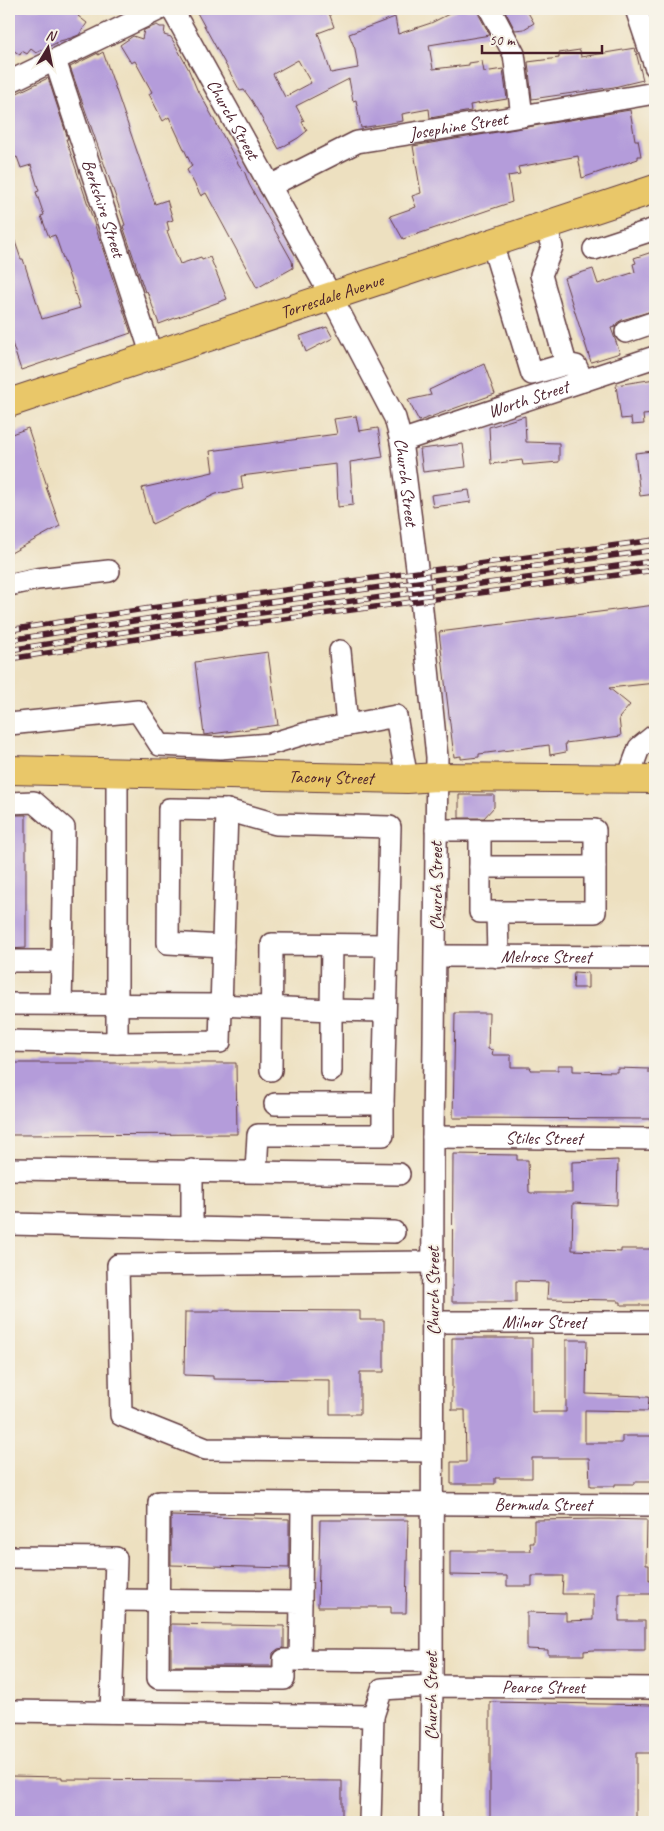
<svg xmlns="http://www.w3.org/2000/svg" width="664" height="1831" font-family="Caveat,sans-serif">
<style>
.building{fill:#b49cda;fill-rule:evenodd}
.lines{fill:none;stroke-linecap:round;stroke-linejoin:round}
.minor-casing{stroke:#623c41;stroke-width:24}
.major-casing{stroke:#623c41;stroke-width:30}
.minor{stroke:#fff;stroke-width:21}
.major{stroke:#e9c769;stroke-width:28}
.rail-casing{stroke:#4a1f2b;stroke-width:5.5}
.rail{stroke:#f7f3e8;stroke-width:4;stroke-dasharray:11;stroke-linecap:butt}
.labels{text-anchor:middle;dominant-baseline:central;stroke-width:4;stroke-linejoin:round;paint-order:stroke}
.street-label{font-size:18px;fill:#4a1f2b;stroke:#f7f3e8}
</style>
<rect width="100%" height="100%" fill="#f7f3e8"/>
<filter id="ink" filterUnits="userSpaceOnUse"><feTurbulence type="fractalNoise" baseFrequency=".02" numOctaves="2"/><feDisplacementMap in="SourceGraphic" scale="10" xChannelSelector="R" yChannelSelector="G"/><feConvolveMatrix kernelMatrix="1 2 1 2 8 2 1 2 1" color-interpolation-filters="sRGB"/></filter>
<filter id="wash" filterUnits="userSpaceOnUse"><feTurbulence type="fractalNoise" baseFrequency=".0096" numOctaves="4" result="noise"/><feDisplacementMap in="SourceGraphic" scale="20" xChannelSelector="R" yChannelSelector="G"/><feGaussianBlur stdDeviation="1.12" result="paint"/><feColorMatrix in="noise" values="0 0 0 0 0 0 0 0 0 0 0 0 0 0 0 0 0 1.4 0 .05"/><feComposite in="paint" operator="in"/></filter>
<g filter="url(#wash)">
<rect width="100%" height="100%" fill="#ede0c0"/>
<g id="blocks">
<g class="building">
<path d="M9,9h74l-5,7 9,7 -8,12 -8,3 -11,3 -24,12 -5,-4 -4,5 -5,-3 -2,4 -11,-8z"/>
<path d="M195,9h124l2,5 7,-4 6,17 -16,6 13,40 27,-5 -3,-19 -6,-15 46,-17 3,17 33,-11 28,-14h19l1,6 11,20 -61,10 4,24 36,-4v-2l13,-2 2,11 19,-3 4,30 -37,6 1,6 -41,7 -1,-9 -27,5 1,7 -42,7 -5,-28 -3,1 -4,-22 -53,27 8,15 -2,1 5,9 -9,7 -19,11 -27,-48 -8,-11 -4,1zM298,60l13,23 -26,14 -12,-23z"/>
<path d="M504,9h22l8,14 -10,6 -9,1z"/>
<path d="M157,25l3,2h5l-1,8 7,2 17,31 10,24h1l40,73 6,8 4,11 43,77 1,7 -36,20 -51,-95 -5,3 -14,-26 5,-4 -23,-49 -6,4 -14,-27 3,-2 -17,-31 -4,2 -11,-18 13,-9 9,3 2,-9z"/>
<path d="M635,48l8,32 -29,7 -82,12 -4,-37 31,-4v-5l21,-3 1,7z"/>
<path d="M103,52l52,152 12,-4 6,20 -6,2 2,8 -2,1 13,33 21,-7 1,3 8,-3 17,42 -68,25 -12,-33 -2,1 -22,-66 2,-1 -11,-33 -44,-125 28,-14v2z"/>
<path d="M48,78l20,61h-2l65,194 -110,37 -12,-36v-103l2,-1 10,29h2l19,60 38,-11 -25,-73 -6,2 -8,-21 3,-1 -8,-23 3,-1 -8,-26 -10,3 -4,-11 -8,3v-63z"/>
<path d="M630,110l5,30h3l3,16h-3v3l-56,19 -4,-22 -60,11 2,7 -12,2 4,26 -109,37 -13,-23 26,-9 -4,-11 9,-3 -8,-47z"/>
<path d="M655,251v59l-33,10 -5,3 -2,4 -4,1 9,25 -29,9 -27,-84 29,-9 5,15 37,-12 -2,-8 3,-1 -2,-5z"/>
<path d="M327,327l6,11 -27,14 -6,-16z"/>
<path d="M484,364l11,30 -76,27 -11,-21 23,-5 -2,-5z"/>
<path d="M655,379v35l-12,1 1,9 -12,1 -1,-7 -10,1 -5,-34z"/>
<path d="M356,416l3,15 19,-3 5,29 -33,5 3,43 -15,2 -2,-43 -95,12 2,13 -27,5 -64,30 -10,-36 71,-16 -3,-21 127,-17 -3,-15z"/>
<path d="M525,416l1,26 33,1v19l-36,3 -1,-5 -31,4 -2,-37z"/>
<path d="M28,428l19,58 -1,1 14,39 -51,28v-119z"/>
<path d="M463,444l3,23 -43,5 -3,-23z"/>
<path d="M653,451l2,13v30l-15,2 -5,-43z"/>
<path d="M469,490l2,12 -38,5 -2,-12z"/>
<path d="M655,605v78l-46,5 21,17 -11,13 2,18 -56,7 1,9 -16,3 -1,-10 -70,9v3l-18,2v-3l-7,1 -15,-125z"/>
<path d="M268,652l10,73 -74,10 -9,-73z"/>
<path d="M459,795h35v12l-10,11h-25z"/>
<path d="M9,815h17v133l-17,1z"/>
<path d="M574,972l14,1v15h-15z"/>
<path d="M455,1013h34l-1,36 5,1 -1,5h19v12h20l-1,3h28v-5h15v6l44,1v-4l32,1v4h6v46l-202,-1z"/>
<path d="M9,1063h227l1,71 -228,1z"/>
<path d="M453,1154l64,1v5h11l1,32 2,1h41v-31l46,-2 -1,45 -44,-2 -1,47 49,2v-3h34v56h-34v-3h-3v-2l-71,-1 1,-17 -32,-1v21h-64z"/>
<path d="M214,1310l146,1v9h24v52h-24v42h-30v-34l-117,-1v-3l-29,-1 1,-63h29z"/>
<path d="M452,1338h80v74h34v-72h21l-1,54 55,2v1h8l-1,14 -63,-1v33h37v-7h33v46h-21v2h-19v2h-25l-1,-28h-57v20h-37v6h-44v-22h15l-1,-52h-13z"/>
<path d="M171,1516l118,3v49l-118,-3z"/>
<path d="M601,1519l46,1 -1,45h3v15l6,-1v15h-36v27h26v29h-52l-9,1v4h-36v-5l-21,-1v-37l39,1v8l27,-1v-26h-31l1,-18h-31v10h-25v-10l-57,-1v-24h81l-1,-8h4v-23z"/>
<path d="M320,1520h88l-2,93h-15v-6h-73z"/>
<path d="M171,1624l113,2v22l-6,1 -5,4 -1,13h-101z"/>
<path d="M490,1702l165,3v48h-19v69h-146z"/>
<path d="M9,1776l53,1v2l280,2v41h-333z"/>
</g>
</g>
</g>
<g filter="url(#ink)">
<use href="#blocks" fill-opacity="0" stroke="#623c41" stroke-width="1"/>
<g class="lines">
<g class="minor-casing">
<g id="minor">
<path id="s1" d="M172,9l159,287 64,122 6,23 20,159 16,157 -4,380 -1,549 -2,136"/>
<path d="M490,9l24,45 8,62"/>
<path d="M636,9l19,57"/>
<path id="s2" d="M55,60l97,296"/>
<path d="M9,82l151,-73"/>
<path id="s3" d="M270,186l87,-44 165,-26 133,-23"/>
<path d="M546,225l6,22 -11,28 25,89"/>
<path d="M492,243l40,131 34,-10 10,2 7,15"/>
<path d="M594,249l61,-20"/>
<path d="M626,332l29,-10"/>
<path id="s4" d="M401,441l254,-84"/>
<path d="M9,585l28,-6 72,-8"/>
<path d="M340,651l7,74"/>
<path d="M9,724l129,-13 22,34 60,3 50,-4 37,-11 89,-17 11,63"/>
<path d="M628,778l11,-30 16,-13"/>
<path d="M9,803l25,-1 30,26 -2,133h-53"/>
<path d="M436,830h159v82h-115v-82"/>
<path d="M480,867h115"/>
<path d="M497,912l1,45"/>
<path d="M332,945l-1,65 53,1"/>
<path d="M223,946l-55,-3 1,-134 58,1"/>
<path id="s5" d="M436,956l219,1"/>
<path d="M9,1004l211,1 111,5v61"/>
<path d="M61,1004l1,-43"/>
<path d="M9,1041l108,2v-271"/>
<path d="M117,1043l103,-1 7,-232 49,14 114,3 -7,277h-108"/>
<path d="M271,1070l1,-126 114,1"/>
<path id="s6" d="M433,1137l222,2"/>
<path d="M9,1169l390,5"/>
<path d="M256,1171l2,-36h125v-31"/>
<path d="M9,1224l183,4v-58"/>
<path d="M192,1228l202,4"/>
<path id="s7" d="M433,1322h222"/>
<path d="M432,1451l-226,-2 -85,-34 -3,-150 315,-3"/>
<path d="M9,1557l107,1 -5,154"/>
<path d="M115,1600l186,2 -1,58 132,1"/>
<path id="s8" d="M301,1602l1,-99 353,2"/>
<path d="M300,1660h-16v19l-126,-1 1,-176 143,1"/>
<path id="s9" d="M9,1711l364,5 9,-27 50,-3 223,2"/>
<path d="M370,1822l3,-106"/>
</g>
</g>
<g class="major-casing">
<g id="major">
<path id="s10" d="M9,403l646,-214"/>
<path id="s11" d="M9,770l398,9 29,-2 219,2"/>
</g>
</g>
<use href="#minor" class="minor"/>
<use href="#major" class="major"/>
<g class="rail-casing">
<g id="rail">
<path d="M9,630l142,-22 504,-68"/>
<path d="M9,640l144,-22 502,-68"/>
<path d="M9,650l146,-23 500,-66"/>
<path d="M9,659l153,-24 493,-65"/>
</g>
</g>
<use href="#rail" class="rail"/>
</g>
</g>
<g class="labels">
<g class="street-label">
<text stroke="none"><textPath href="#s1" startOffset="126">Church Street</textPath></text>
<text stroke="none"><textPath href="#s3" startOffset="200">Josephine Street</textPath></text>
<text stroke="none"><textPath href="#s2" startOffset="156">Berkshire Street</textPath></text>
<text stroke="none"><textPath href="#s10" startOffset="340">Torresdale Avenue</textPath></text>
<text stroke="none"><textPath href="#s4" startOffset="134">Worth Street</textPath></text>
<text stroke="none"><textPath href="#s1" startOffset="531">Church Street</textPath></text>
<text stroke="none"><textPath href="#s11" startOffset="322">Tacony Street</textPath></text>
<text transform="translate(436 886) rotate(-90)">Church Street</text>
<text stroke="none"><textPath href="#s5" startOffset="110">Melrose Street</textPath></text>
<text stroke="none"><textPath href="#s6" startOffset="111">Stiles Street</textPath></text>
<text transform="translate(433 1291) rotate(-90)">Church Street</text>
<text stroke="none"><textPath href="#s7" startOffset="111">Milnor Street</textPath></text>
<text stroke="none"><textPath href="#s8" startOffset="340">Bermuda Street</textPath></text>
<text stroke="none"><textPath href="#s9" startOffset="554">Pearce Street</textPath></text>
<text transform="translate(431 1696) rotate(-90)">Church Street</text>
</g>
</g>
<rect width="664" height="1831" fill="none" stroke="#f7f3e8" stroke-width="30"/>
<g transform="translate(48 48) rotate(10)" stroke="#f7f3e8" stroke-width="4" paint-order="stroke">
<path d="M0-4L9 19L0 12L-9 19Z" fill="#4a1f2b"/>
<text y="-8" font-size="14" font-weight="bold" text-anchor="middle" fill="#4a1f2b">N</text>
</g>
<path d="M482 45v8h120v-8" fill="none" stroke="#4a1f2b" stroke-width="2.5"/>
<text x="489" y="45" font-size="15" fill="#4a1f2b" stroke="#f7f3e8" stroke-width="4" paint-order="stroke">50 m</text>
</svg>
